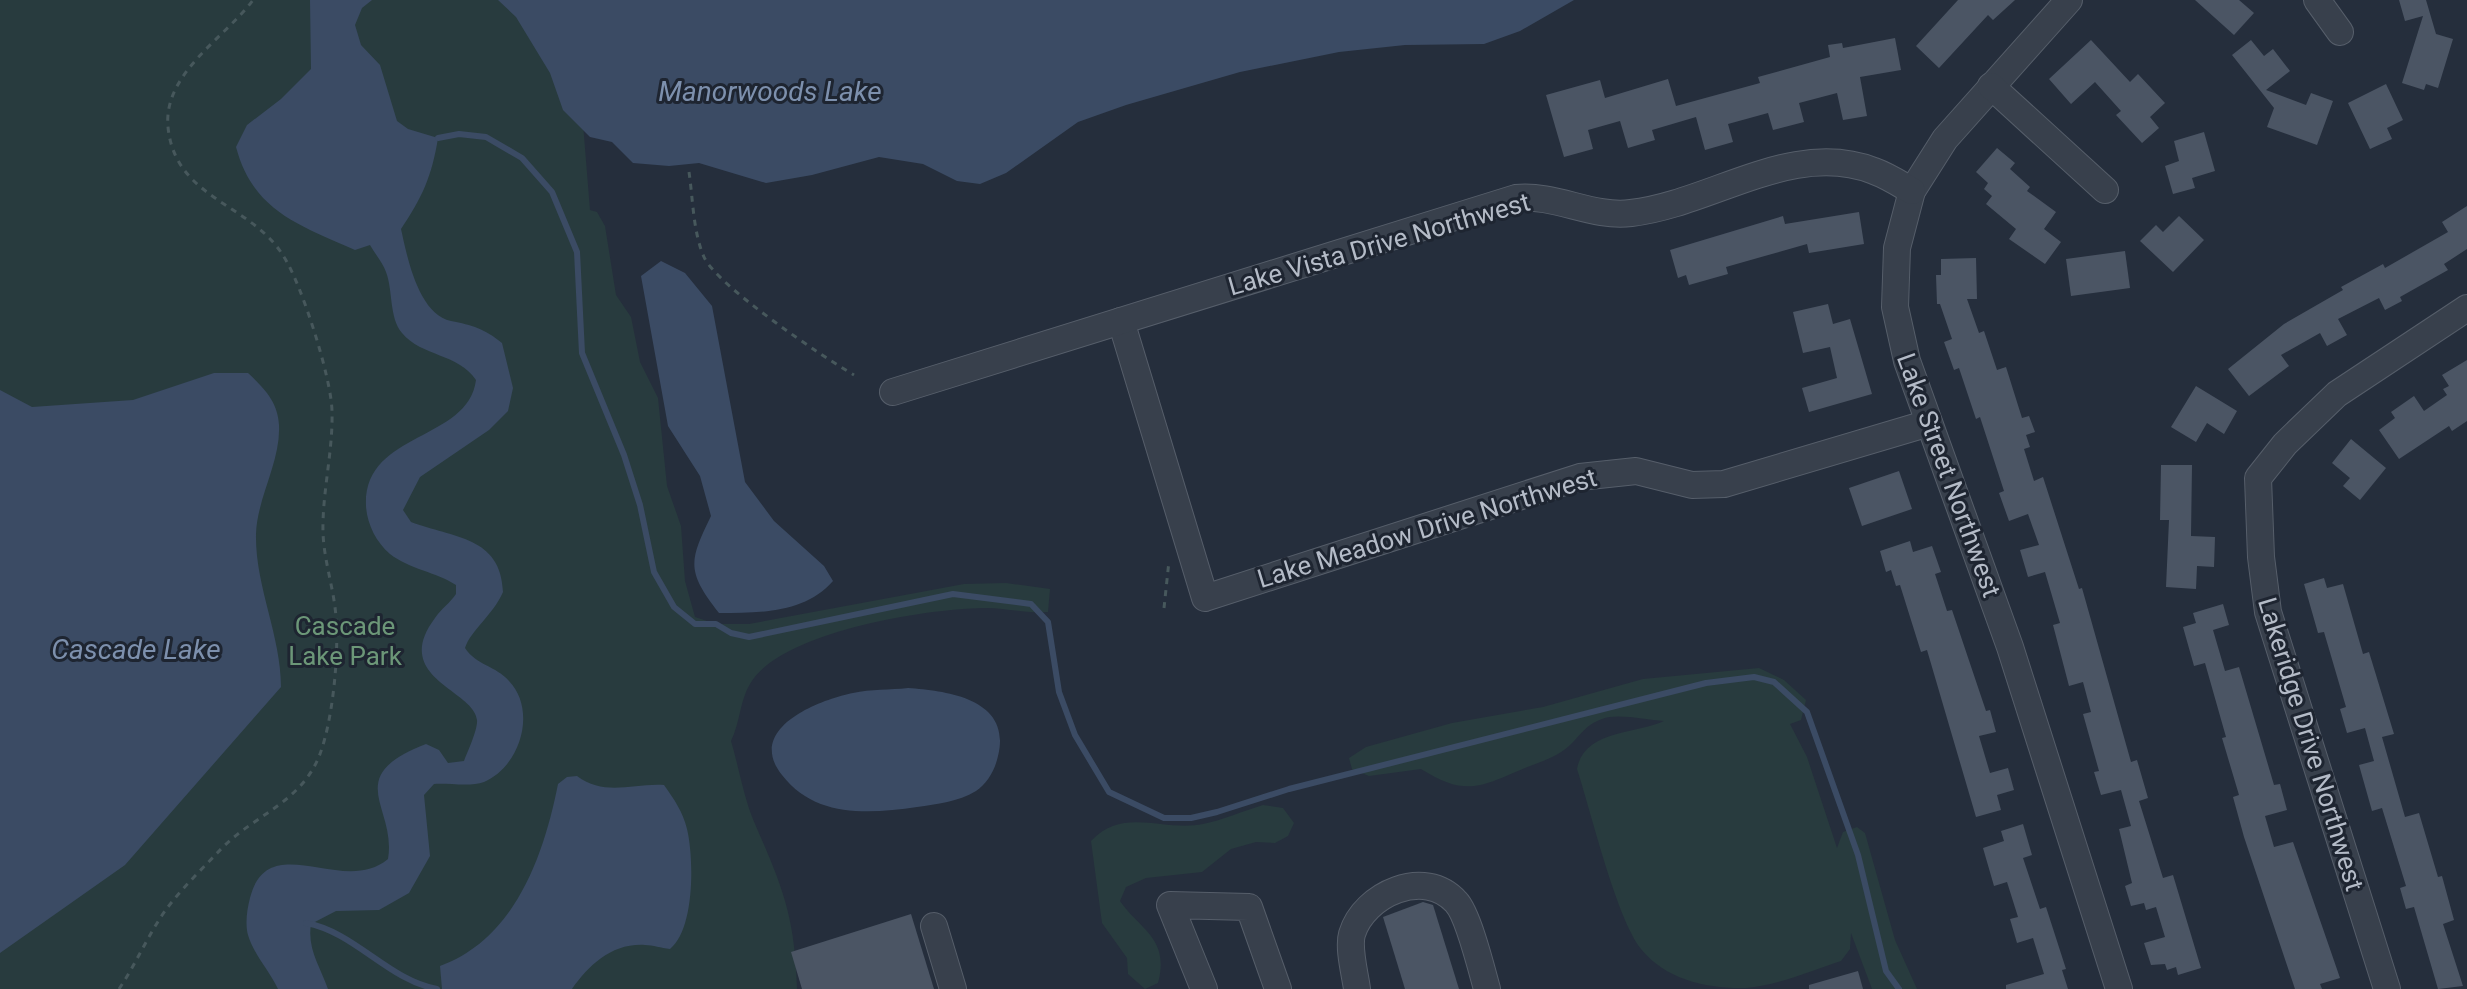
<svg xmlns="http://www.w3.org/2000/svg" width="2467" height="989" font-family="Roboto,sans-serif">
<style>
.green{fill:#283b3e}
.water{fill:#3b4b64}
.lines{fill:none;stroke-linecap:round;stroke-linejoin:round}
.stream{stroke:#3b4b64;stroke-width:6}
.building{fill:#4b5564}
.minor-casing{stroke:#565e6a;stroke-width:28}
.path{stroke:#47585c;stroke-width:3;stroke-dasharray:6 6;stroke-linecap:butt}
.minor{stroke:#38404c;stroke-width:26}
.labels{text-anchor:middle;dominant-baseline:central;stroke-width:6;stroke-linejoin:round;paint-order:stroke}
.street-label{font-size:26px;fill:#b4bbc7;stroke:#1e2531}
.park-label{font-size:26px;fill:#6c9778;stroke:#1e2531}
.water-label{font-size:28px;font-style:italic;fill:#7d90ad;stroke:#1e2531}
</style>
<rect width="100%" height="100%" fill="#252e3c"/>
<g class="green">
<path d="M0,0h573l17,210 7,2 8,14 11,69 15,22 9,45 18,36 9,88 14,40 4,55 10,36 21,7h33l215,-40 42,-1 44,6 -2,23c-23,2 -44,-5 -66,-4 -56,1 -203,24 -232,76 -10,16 -10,39 -19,57 8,27 13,58 24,83 28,64 40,93 42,165h-797z"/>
<path d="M1759,668l25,12 22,20 -5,20 -11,4 17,33 30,91 6,-16 14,-5 8,6 30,107 22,49h-45l-21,-56 -1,16 -9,12c-30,10 -63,24 -95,27 -38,1 -80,-8 -105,-39 -25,-32 -50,-137 -64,-180 7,-39 59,-35 87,-48 -18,-1 -46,-8 -62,-2 -17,6 -21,16 -33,27 -12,11 -29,16 -44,22 -45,19 -59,29 -104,1l-52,7 -17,-7 -3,-11 17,-11 86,-24 91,-16 100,-28z"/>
<path d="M1263,805l20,3 11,15 -6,13 -13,7 -19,-1 -25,7 -29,23 -56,6 -20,9 -6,14c20,29 50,37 38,82l-13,6 -17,-15 -1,-16 -25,-35 -11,-82c32,-35 72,-9 112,-17 20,-4 40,-13 60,-19z"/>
</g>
<g class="water">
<path d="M310,0h62l-10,8 -7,17 6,20 19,20 17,56 11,8 30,9c-6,38 -16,60 -37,91 6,27 17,85 50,92 21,4 34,8 51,22l11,45 -5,23 -19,19 -69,47 -17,33 8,12c42,16 90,14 92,70 -10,23 -32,38 -38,56 11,17 31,18 44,33 28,29 12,85 -25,101 -13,5 -35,1 -50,2l-10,11 6,61 -21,37 -30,17 -43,1 -25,13c-4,25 9,42 17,65h-50c-9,-19 -24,-34 -30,-54 -3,-11 -1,-26 2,-37 18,-71 93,-1 138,-39 9,-52 -48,-82 38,-115l13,6 9,13 16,-2c4,-10 14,-32 13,-41 -3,-30 -87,-42 -42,-102 6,-9 15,-15 21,-24v-9c-20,-13 -47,-16 -66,-31 -14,-12 -23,-30 -24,-48 -3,-75 102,-64 110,-126 -18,-27 -54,-23 -74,-47 -13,-15 -9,-43 -16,-61 -3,-9 -11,-18 -16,-27l-15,5c-56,-25 -102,-39 -119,-103l11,-22 34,-26 30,-30z"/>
<path d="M498,0h1076l-54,31 -36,13 -79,1 -66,7 -99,20 -114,33 -48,17 -72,51 -26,11 -23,-3 -34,-17 -44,-7 -67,18 -46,8 -67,-20 -30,3 -36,-3 -21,-21 -22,-5 -27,-27 -13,-37 -34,-56z"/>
<path d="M661,261l24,12 27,33 33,176 29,39 50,45 9,15c-28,32 -73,32 -114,32 -33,-42 -30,-52 -8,-97l-11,-40 -32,-50 -27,-150z"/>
<path d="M214,373h34c16,15 30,29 31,52 2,36 -22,73 -23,109 -1,52 25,101 25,153l-156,178 -125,88v-563l32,17 101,-7z"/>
<path d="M908,688c42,3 104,12 90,68 -3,14 -11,28 -22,35 -18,11 -39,13 -59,16 -48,7 -102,11 -135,-32 -37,-46 36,-75 71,-82 18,-4 37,-3 55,-5z"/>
<path d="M577,776c28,21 56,7 87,9 10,14 19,27 23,44 7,29 8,100 -17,120 -9,-1 -17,-4 -25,-4 -33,-2 -56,20 -73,44h-130l-2,-23c75,-27 104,-111 118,-182l9,-7z"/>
</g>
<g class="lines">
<g class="stream">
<path d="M438,138l21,-4 27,3 36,21 30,34 25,60 5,101 42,102 16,50 14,67 20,35 21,17h21l15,9 18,4 204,-43 78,10 17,18 11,70 16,43 34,57 55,26h27l26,-6 72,-23 417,-106 48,-6 20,5 33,30 51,143 28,116 13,18"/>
<path d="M306,923c49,9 82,57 131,66"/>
</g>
</g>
<g class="building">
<path d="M1958,0h57l-22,20 -5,-5 -49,53 -23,-22z"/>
<path d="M2195,0h44l15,13 -20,22z"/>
<path d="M2399,0h27l10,34 17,5 -15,49 -12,-4 -2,6 -22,-7 21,-67 -18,5z"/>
<path d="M1895,38l6,32 -41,7 7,39 -24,4 -6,-27 -38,10 5,19 -31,8 -5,-17 -40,11 5,18 -28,8 -9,-33 -44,13 3,10 -27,8 -8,-27 -32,9 5,19 -29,8 -18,-62 54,-15 5,18 63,-19 8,27 84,-23 -2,-6 72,-20 -2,-12 14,-2 1,5z"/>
<path d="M2091,40l39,42 8,-8 27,29 -15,14 9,11 -17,15 -26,-28 5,-4 -26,-29 -24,22 -22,-25z"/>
<path d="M2251,40l13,16 9,-7 17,22 -24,19 40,15 5,-12 22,8 -16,44 -50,-18 7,-19 -42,-53z"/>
<path d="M2386,84l17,36 -16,8 5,11 -22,10 -22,-46z"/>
<path d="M2204,132l11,39 -23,7 3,10 -22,6 -8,-28 14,-5 -5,-20z"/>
<path d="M1997,148l18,15 -5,6 20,18 -3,4 29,21 -12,17 17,13 -16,22 -36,-25 7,-10 -30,-25 6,-8 -8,-7 4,-6 -12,-11z"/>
<path d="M2467,206v43l-23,15 4,6 -48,27 2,4 -17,9 -6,-12 -41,21 9,16 -20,11 -7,-13 -39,22 8,11 -40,30 -21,-27 56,-45 59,-34 -2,-3 42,-23 2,4 63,-36 -6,-10z"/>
<path d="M1859,212l5,32 -55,9 -2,-9 -81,23 2,7 -39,11 -3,-10 -8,3 -8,-28 113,-34 2,8z"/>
<path d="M2179,216l25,24 -31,32 -33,-31 16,-16 7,7z"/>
<path d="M2125,251l5,37 -59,8 -5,-37z"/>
<path d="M1976,258l1,41h-10l12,34 5,-2 13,39 9,-3 16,51 7,-2 6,16 -9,3 4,12 -6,2 10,32 9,-4 36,112 3,-1 49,174 6,-2 11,38 -9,3 24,77 10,-3 28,93 -23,7 -2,-8 -9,3 -2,-6 -14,1 -7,-22 21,-6 -9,-30 -10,3 -2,-7 -13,3 -6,-20 7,-3 -13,-54 12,-3 -10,-36 -20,5 -7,-23 5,-1 -16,-57 8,-2 -8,-30 -14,4 -16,-61 7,-2 -15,-51 -17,5 -8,-27 19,-5 -11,-31 -19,7 -10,-28 5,-2 -24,-74 -4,2 -17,-51 -5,2 -10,-28 8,-3 -12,-35h-3l-1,-29h5v-16z"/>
<path d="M1828,304l5,20 17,-5 22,75 -63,18 -7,-24 35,-10 -7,-31 -27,6 -10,-41z"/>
<path d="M2467,360v61l-15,10 -3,-5 -50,33 -20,-29 16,-12 -4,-6 23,-16 10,15 23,-16 -4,-6 6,-3 -7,-11z"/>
<path d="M2196,386l41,25 -13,23 -17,-11 -11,19 -25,-15z"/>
<path d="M2351,439l35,29 -26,32 -17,-14 7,-8 -18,-15z"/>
<path d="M2161,465h31l-1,71 24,1 -1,30 -17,-1 -1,23 -30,-2 3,-67h-9z"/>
<path d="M1899,471l13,38 -50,17 -13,-38z"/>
<path d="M1910,541l3,11 19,-6 9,26 -6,2 12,37 5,-1 34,101 4,-1 6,22 -17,4 11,37 18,-5 6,22 -17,5 4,15 -25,7 -49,-167 -6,2 -21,-67 -4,1 -5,-16 -5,2 -6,-21z"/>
<path d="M2324,578l3,10 16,-4 20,70 6,-2 25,82 -12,3 23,80 14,-4 19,64 4,-1 12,44 -11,4 20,62 -25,3 -24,-82 -8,2 -6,-21 6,-2 -24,-78 -10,3 -13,-46 15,-4 -9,-33 -18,5 -7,-24 6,-2 -22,-75 -6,1 -14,-49z"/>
<path d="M2223,604l6,21 -16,5 12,41 14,-4 35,118 6,-1 7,26 -22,6 9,31 19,-5 47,136 -20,6 2,5h-27l-51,-152 -11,-40 6,-2 -17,-57 4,-1 -21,-74 -11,3 -11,-39 13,-4 -3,-10z"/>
<path d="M2023,824l9,31 -9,3 17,51 6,-2 20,62 -4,1 6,19h-62v-4l38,-11 -11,-36 -16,5 -7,-24 8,-2 -11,-35 -13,4 -11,-38 21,-7 -3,-10z"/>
<path d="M1423,902l10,3 26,84h-54l-22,-72z"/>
<path d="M911,914l23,75h-132l-11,-37z"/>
<path d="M1858,971l5,18h-54v-4z"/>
</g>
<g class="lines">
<g class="minor-casing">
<g id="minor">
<path d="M2069,0l-124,139 -33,52 -15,57 -2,59 12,54 103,286 109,342"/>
<path d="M2317,0l23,32"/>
<path d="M1991,86l114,104"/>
<path d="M1121,321l84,277 375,-121 56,-6 56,14 32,-1 205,-61"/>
<path d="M893,392l623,-194c40,-4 76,20 115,15 80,-9 162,-74 243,-42 14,5 26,13 38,20"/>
<path d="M934,926l19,63"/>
<path d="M1204,989l-34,-84 79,2 29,82"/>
<path d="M1357,989c-2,-15 -9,-41 -5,-55 12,-40 73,-67 104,-32 12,12 26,69 31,87"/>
<path d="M2387,989l-119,-377 -7,-55 -3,-79 27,-34 52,-50 130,-86"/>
</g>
</g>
<g class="path">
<path d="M689,172c4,27 4,60 15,85 13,29 119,100 150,118"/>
<path d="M1164,608l5,-47"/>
<path d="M119,989c17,-25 29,-54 46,-78 16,-22 38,-43 57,-63 34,-34 80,-46 98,-94 13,-35 19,-100 16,-137 -2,-28 -12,-56 -13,-84 -1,-40 10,-81 9,-121 0,-32 -30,-127 -48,-155 -32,-54 -109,-57 -116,-130 -5,-54 57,-89 85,-127"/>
</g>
<use href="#minor" class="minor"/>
</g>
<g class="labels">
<g class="street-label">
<text transform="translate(1379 244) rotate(-16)">Lake Vista Drive Northwest</text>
<text transform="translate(1949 475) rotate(70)">Lake Street Northwest</text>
<text transform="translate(1427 528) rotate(-17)">Lake Meadow Drive Northwest</text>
<text transform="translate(2311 744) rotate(73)">Lakeridge Drive Northwest</text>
</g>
<g class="park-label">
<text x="345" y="626">Cascade<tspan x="345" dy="30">Lake Park</tspan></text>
</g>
<g class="water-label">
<text x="770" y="91">Manorwoods Lake</text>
<text x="136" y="649">Cascade Lake</text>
</g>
</g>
</svg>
